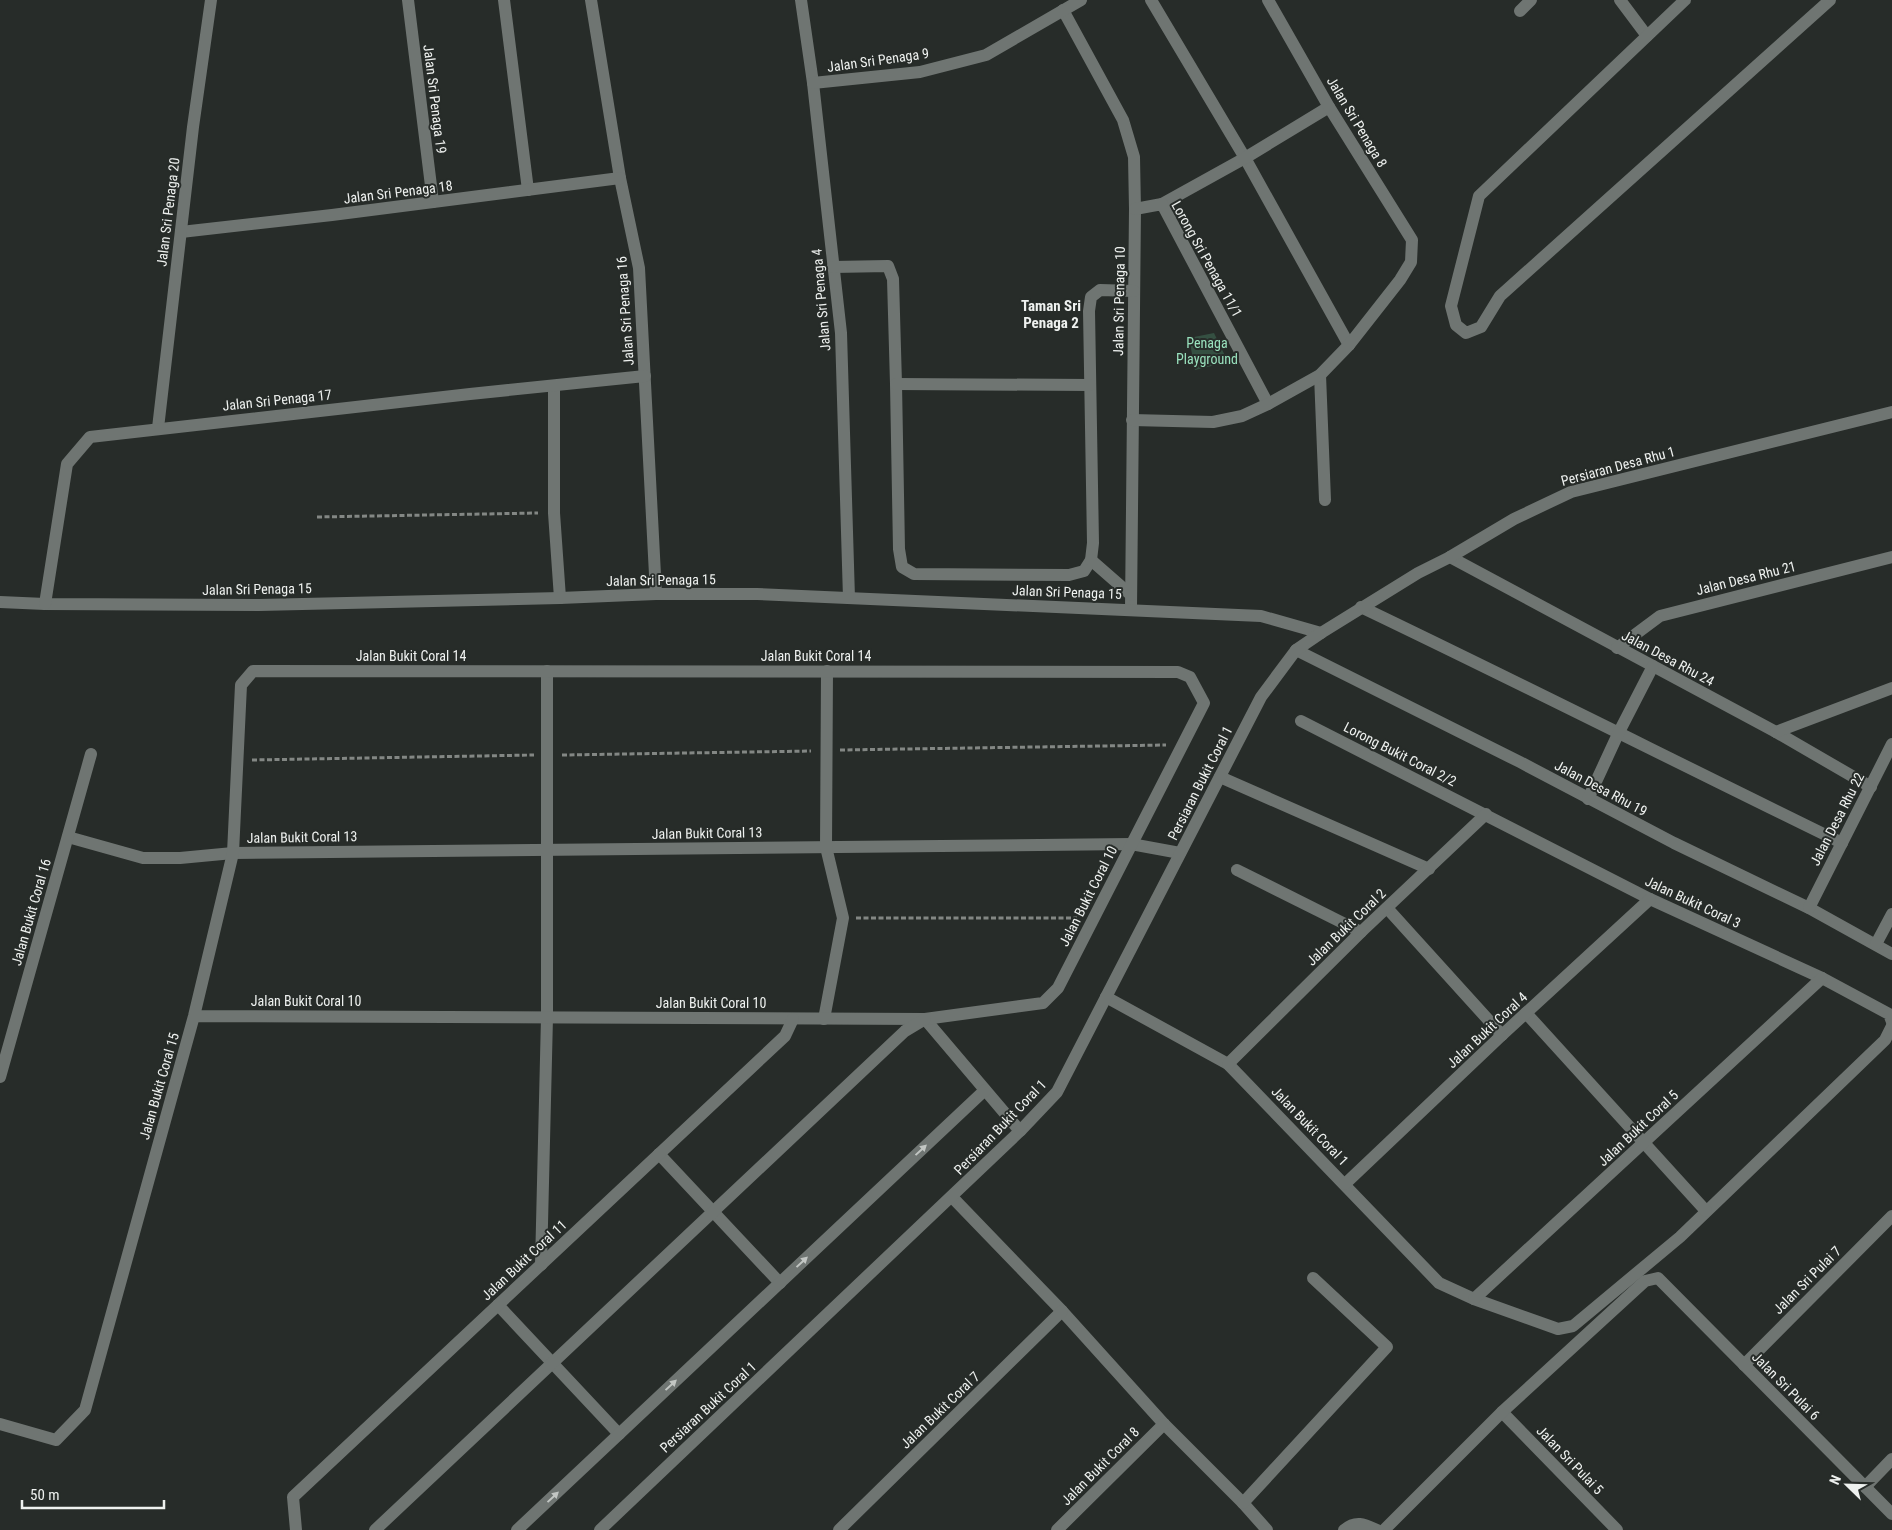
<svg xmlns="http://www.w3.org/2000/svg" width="1892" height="1530" font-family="'Roboto Condensed',sans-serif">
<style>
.green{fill:#355042}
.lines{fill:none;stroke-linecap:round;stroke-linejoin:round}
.path{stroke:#838784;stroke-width:3;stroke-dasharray:5 2.5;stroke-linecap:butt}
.minor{stroke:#6f7572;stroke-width:12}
.oneway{fill:#c2c6c3}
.labels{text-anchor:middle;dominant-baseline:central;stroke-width:4;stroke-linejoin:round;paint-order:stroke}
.street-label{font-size:14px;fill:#eef1ef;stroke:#272c29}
.park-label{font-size:14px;fill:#99e1bd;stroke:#272c29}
.neighbourhood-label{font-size:15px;font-weight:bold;fill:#eef1ef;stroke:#272c29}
</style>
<rect width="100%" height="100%" fill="#272c29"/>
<path class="green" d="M1214,333l14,29 -33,8 -6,-32z"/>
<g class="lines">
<g class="path">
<path d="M317,517l221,-4"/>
<path d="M840,750l326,-5"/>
<path d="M562,755l249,-4"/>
<path d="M252,760l282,-5"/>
<path d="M856,918h221"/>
</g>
<g class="minor">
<path d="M408,0l25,202"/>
<path d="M504,0l24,190"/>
<path d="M591,0l29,178 19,90 17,326"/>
<path d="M801,0l12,83 28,250 8,265"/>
<path d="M1151,0l94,158 104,187"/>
<path d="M1620,0l27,36"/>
<path d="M1685,0l-206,196 -28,110 5,19 10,8 15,-6 19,-31 330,-296"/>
<path d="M1063,10l60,110 11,37 1,52 -4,400"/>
<path d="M1520,11l11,-11"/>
<path d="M813,83l107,-11 66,-17 95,-55"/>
<path d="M1162,204l83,-46 84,-51"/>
<path d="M1135,209l27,-5 106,200"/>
<path d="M181,232l151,-17 288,-37"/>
<path d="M833,267l55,-1 5,13 3,105 3,165 3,18 12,7 155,1 15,-4 7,-11 2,-17 -4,-232 2,-14 9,-7 34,1"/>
<path d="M1320,375l5,125"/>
<path d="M896,384l194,1"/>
<path d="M554,387v126l6,85"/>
<path d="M1132,420l81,2 29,-6 26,-12 52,-29 29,-30 51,-65 11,-18 1,-22 -83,-133 -61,-107"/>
<path d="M158,428l35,-301 18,-127"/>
<path d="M1450,557l326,175 95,55"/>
<path d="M1091,560l40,35"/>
<path d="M0,602l45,2 214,1 301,-7 96,-4h101l504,22 60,17"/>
<path d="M45,604l22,-140 23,-27 380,-43 175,-18"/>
<path d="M1361,607c161,77 321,158 481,236"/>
<path d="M1617,648l43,-32 232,-59"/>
<path d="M1296,650l224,112 154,81 135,65 83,46"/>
<path d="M1301,721l349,178 172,79 67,36 3,8"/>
<path d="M1776,732l116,-44"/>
<path d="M1220,777l209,92"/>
<path d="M1588,799l30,-65 35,-68"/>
<path d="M68,837l75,21h37l53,-5 898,-9 49,9"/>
<path d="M1237,870l124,62"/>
<path d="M1387,908l115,127"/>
<path d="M1809,908l83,-164"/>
<path d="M1876,944l16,-30"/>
<path d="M1106,997l122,67 211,219 35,16 84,30 15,-3 107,-89 205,-197 7,-14"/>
<path d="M1526,1013l180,198"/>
<path d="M824,1019l19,-101 -17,-71 1,-176"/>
<path d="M925,1019l95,112"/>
<path d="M1228,1064l133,-132 125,-118"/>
<path d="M0,1077l91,-323"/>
<path d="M659,1154l121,129"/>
<path d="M1345,1184l157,-149 148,-136"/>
<path d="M952,1197l110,114 102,113 79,79 24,27"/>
<path d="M541,1265l6,-248v-346"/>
<path d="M1474,1299l348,-321"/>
<path d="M498,1305l121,129"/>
<path d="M1744,1365l148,-149"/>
<path d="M1502,1412l115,118"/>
<path d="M0,1424l56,16 29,-30 109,-394 39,-163 8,-168 12,-14 925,1 12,5 14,26 -146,285 -15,15 -118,16 -731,-3"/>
<path d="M1865,1487l27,-28"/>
<path d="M1243,1503l144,-156 -74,-69"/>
<path d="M296,1530l-3,-33 492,-461 8,-17"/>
<path d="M375,1530l530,-499 20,-12"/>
<path d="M517,1530l468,-440"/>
<path d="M600,1530l420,-399 37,-39 204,-395 35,-47 25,-17 97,-60 32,-16 64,-38 57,-27 321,-80"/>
<path d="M839,1530l223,-219"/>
<path d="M1057,1530l107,-106"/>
<path d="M1344,1530c12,-10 20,-6 33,0"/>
<path d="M1384,1530l118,-118 143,-131 13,-3 234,236"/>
</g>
</g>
<defs><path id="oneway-solid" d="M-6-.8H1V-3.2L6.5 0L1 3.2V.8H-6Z" transform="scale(1.25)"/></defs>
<g class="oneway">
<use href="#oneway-solid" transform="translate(921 1150) rotate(-43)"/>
<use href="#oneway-solid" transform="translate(802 1262) rotate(-43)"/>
<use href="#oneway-solid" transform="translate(671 1385) rotate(-43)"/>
<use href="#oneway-solid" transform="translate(553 1497) rotate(-43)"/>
</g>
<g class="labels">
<g class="street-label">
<text transform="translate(878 60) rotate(-8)">Jalan Sri Penaga 9</text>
<text transform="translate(435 99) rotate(83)">Jalan Sri Penaga 19</text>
<text transform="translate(1357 122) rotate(59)">Jalan Sri Penaga 8</text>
<text transform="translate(398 192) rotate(-7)">Jalan Sri Penaga 18</text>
<text transform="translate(168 212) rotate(-83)">Jalan Sri Penaga 20</text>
<text transform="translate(1207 259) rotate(61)">Lorong Sri Penaga 11/1</text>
<text transform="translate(821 300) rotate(-95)">Jalan Sri Penaga 4</text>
<text transform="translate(1119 301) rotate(-89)">Jalan Sri Penaga 10</text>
<text transform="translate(625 311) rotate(-94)">Jalan Sri Penaga 16</text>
<text transform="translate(277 400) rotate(-6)">Jalan Sri Penaga 17</text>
<text transform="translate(1618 466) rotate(-15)">Persiaran Desa Rhu 1</text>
<text transform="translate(1746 578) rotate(-14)">Jalan Desa Rhu 21</text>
<text transform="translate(661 580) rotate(-1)">Jalan Sri Penaga 15</text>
<text transform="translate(257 589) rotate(-1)">Jalan Sri Penaga 15</text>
<text transform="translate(1067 592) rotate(2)">Jalan Sri Penaga 15</text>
<text x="411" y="656">Jalan Bukit Coral 14</text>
<text x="816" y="656">Jalan Bukit Coral 14</text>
<text transform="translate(1668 658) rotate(28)">Jalan Desa Rhu 24</text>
<text transform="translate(1400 754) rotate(27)">Lorong Bukit Coral 2/2</text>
<text transform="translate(1200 783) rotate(-63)">Persiaran Bukit Coral 1</text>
<text transform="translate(1601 788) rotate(28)">Jalan Desa Rhu 19</text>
<text transform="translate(1837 819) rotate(-63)">Jalan Desa Rhu 22</text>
<text transform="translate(707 833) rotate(-1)">Jalan Bukit Coral 13</text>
<text transform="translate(302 837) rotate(-1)">Jalan Bukit Coral 13</text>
<text transform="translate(1088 896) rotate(-63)">Jalan Bukit Coral 10</text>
<text transform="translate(1693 902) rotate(25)">Jalan Bukit Coral 3</text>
<text transform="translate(31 912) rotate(-74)">Jalan Bukit Coral 16</text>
<text transform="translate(1346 927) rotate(-44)">Jalan Bukit Coral 2</text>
<text x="306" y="1001">Jalan Bukit Coral 10</text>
<text x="711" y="1003">Jalan Bukit Coral 10</text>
<text transform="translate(1487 1030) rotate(-43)">Jalan Bukit Coral 4</text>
<text transform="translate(159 1086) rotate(-74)">Jalan Bukit Coral 15</text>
<text transform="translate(1310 1126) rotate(46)">Jalan Bukit Coral 1</text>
<text transform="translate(1000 1127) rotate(-46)">Persiaran Bukit Coral 1</text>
<text transform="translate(1638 1128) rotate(-43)">Jalan Bukit Coral 5</text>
<text transform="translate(524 1260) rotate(-43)">Jalan Bukit Coral 11</text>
<text transform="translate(1807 1280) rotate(-45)">Jalan Sri Pulai 7</text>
<text transform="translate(1786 1386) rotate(45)">Jalan Sri Pulai 6</text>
<text transform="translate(708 1407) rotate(-43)">Persiaran Bukit Coral 1</text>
<text transform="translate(940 1410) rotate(-44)">Jalan Bukit Coral 7</text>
<text transform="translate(1570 1460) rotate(46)">Jalan Sri Pulai 5</text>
<text transform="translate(1100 1466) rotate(-45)">Jalan Bukit Coral 8</text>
</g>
<g class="park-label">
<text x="1207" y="343">Penaga<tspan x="1207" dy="16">Playground</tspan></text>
</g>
<g class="neighbourhood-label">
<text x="1051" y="306">Taman Sri<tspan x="1051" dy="17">Penaga 2</tspan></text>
</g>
</g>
<g transform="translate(1847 1485) rotate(293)" stroke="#272c29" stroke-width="4" paint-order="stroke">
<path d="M0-4L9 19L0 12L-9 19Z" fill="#eef1ef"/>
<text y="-8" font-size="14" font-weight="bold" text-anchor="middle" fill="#eef1ef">N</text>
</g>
<path d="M22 1500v8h142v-8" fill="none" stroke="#eef1ef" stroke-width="2.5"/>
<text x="30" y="1500" font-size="15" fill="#eef1ef" stroke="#272c29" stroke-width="4" paint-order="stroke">50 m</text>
</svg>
